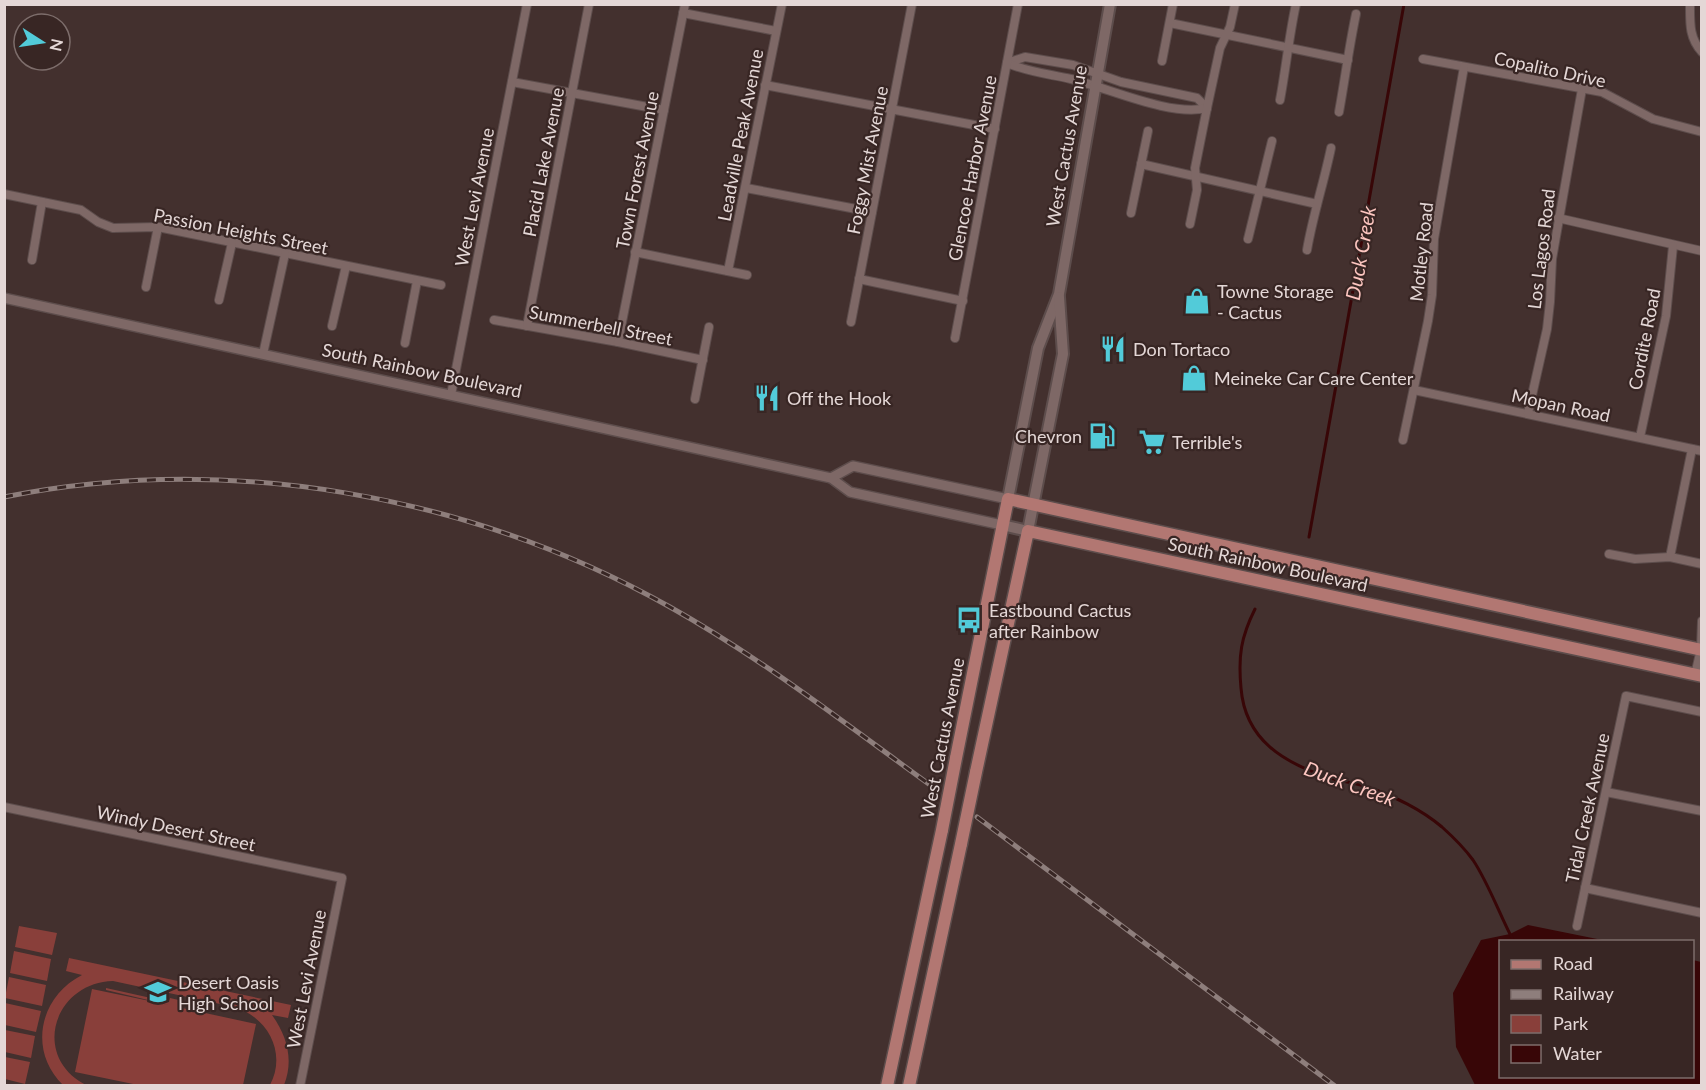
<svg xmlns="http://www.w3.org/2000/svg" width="1706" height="1090" font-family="Lato,sans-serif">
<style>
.green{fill:#893f3a}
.water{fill:#380607}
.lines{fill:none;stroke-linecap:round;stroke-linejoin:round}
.stream{stroke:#380607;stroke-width:3}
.minor-casing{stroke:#5d4d4c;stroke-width:10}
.tertiary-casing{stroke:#5d4d4c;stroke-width:12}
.secondary-casing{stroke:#5d4d4c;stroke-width:14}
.primary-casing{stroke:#5d4d4c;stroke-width:15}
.minor{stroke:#7e6866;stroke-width:8}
.tertiary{stroke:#7e6866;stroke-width:9}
.secondary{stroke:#7e6866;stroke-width:10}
.primary{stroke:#b27772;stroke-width:12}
.rail-casing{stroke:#8e7e7c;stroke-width:5}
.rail{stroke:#382624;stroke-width:3;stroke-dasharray:9;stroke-linecap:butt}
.primary-bridge-casing{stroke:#5d4d4c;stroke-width:15;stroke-linecap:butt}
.primary-bridge{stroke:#b27772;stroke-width:12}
.labels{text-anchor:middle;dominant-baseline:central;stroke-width:4.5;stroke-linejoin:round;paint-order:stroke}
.street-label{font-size:18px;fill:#e4d7d6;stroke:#382624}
.poi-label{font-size:18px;fill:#e4d7d6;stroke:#382624;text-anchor:start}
.water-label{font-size:20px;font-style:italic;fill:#fdc6c0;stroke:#382624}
</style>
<rect width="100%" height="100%" fill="#43302e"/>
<g class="green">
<path d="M19,926l38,7 -5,22 -37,-8z"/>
<path d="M14,951l37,8 -4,22 -37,-8z"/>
<path d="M69,958l222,47 -3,13 -16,-3c15,21 22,45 12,70h-14c17,-32 -2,-68 -36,-78l-121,-26c-60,2 -82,76 -27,104h-23c-35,-34 -24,-88 19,-110l-16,-4z"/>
<path d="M9,977l37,8 -4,21 -37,-8z"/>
<path d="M106,988l63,14 1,-4 13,3 -1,7 74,16 -13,61h-105l-63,-13 17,-83 77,16 -63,-15z"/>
<path d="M5,1003l36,8 -5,21 -31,-7z"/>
<path d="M5,1030l30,6 -4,22 -26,-6z"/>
<path d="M5,1057l25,5 -5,22 -20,-5z"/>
</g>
<path class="water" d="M1528,925l79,16 -107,1v134h192l1,-116 8,2v123h-226l-19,-38 -3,-54 28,-53 29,-6z"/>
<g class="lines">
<g class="stream">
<path d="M1309,537l95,-533"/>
<path d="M1255,609c-14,28 -17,47 -14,79 4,52 43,75 89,90 13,4 27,5 40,10 24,8 52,22 72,39 10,9 23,22 31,33 16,24 27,56 41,82"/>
</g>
<g class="minor-casing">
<g id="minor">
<path d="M1690,4c0,19 -1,34 12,48"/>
<path d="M683,13l93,18"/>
<path d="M1170,23l178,37"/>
<path d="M1423,59l179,33 51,27 49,13"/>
<path d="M1162,61l11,-57"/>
<path d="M1007,63l18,-6 48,8 48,17 76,16 10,10"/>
<path d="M1007,63c21,9 42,11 64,16 38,9 99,38 136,29"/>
<path d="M512,82l152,28"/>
<path d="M765,85l230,44"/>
<path d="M1280,100c6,-32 9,-64 16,-96"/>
<path d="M1339,112c6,-33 10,-65 17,-98"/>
<path d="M1141,164l176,40"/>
<path d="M746,188l126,24"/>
<path d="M4,194l77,16 17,12 15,6 45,-1 283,58"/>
<path d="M1131,213l17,-82"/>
<path d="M1558,218l144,33"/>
<path d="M1190,224l7,-34 -2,-22 12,-60 13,-60 10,-21 5,-23"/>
<path d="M1248,239l24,-98"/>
<path d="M1307,250c6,-35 17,-68 24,-102"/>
<path d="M635,252l112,23"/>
<path d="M32,260l10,-58"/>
<path d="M728,271l54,-267"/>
<path d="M859,279l104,22"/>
<path d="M146,287l12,-60"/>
<path d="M219,300l13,-57"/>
<path d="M494,320l124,22 85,18"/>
<path d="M851,322l61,-318"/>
<path d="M332,326l14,-60"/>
<path d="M527,326l62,-322"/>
<path d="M955,338l63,-334"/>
<path d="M618,342l67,-338"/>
<path d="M405,343l12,-62"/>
<path d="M263,354l22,-100"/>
<path d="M1414,390l288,61"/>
<path d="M451,395l76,-391"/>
<path d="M695,399l14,-72"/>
<path d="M1528,413l19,-84 3,-27 2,-43 30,-170"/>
<path d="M1640,437l26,-121 7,-70"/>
<path d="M1403,440l25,-119 4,-26 2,-56 30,-172"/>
<path d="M1609,554l26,5 35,-2 32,7"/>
<path d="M1670,557l22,-108"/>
<path d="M1695,675l6,-26 1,-28"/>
<path d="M1606,792l96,19"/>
<path d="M4,807l338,71 -42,208"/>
<path d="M1585,888l117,25"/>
<path d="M1577,926l49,-230 76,16"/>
</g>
</g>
<g class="tertiary-casing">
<g id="tertiary">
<path d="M4,298l827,180 19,14 152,33"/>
<path d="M831,478l22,-12 155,33"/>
</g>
</g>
<g class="secondary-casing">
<g id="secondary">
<path d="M1008,499l30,-151 21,-54 51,-290"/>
<path d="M1002,525l26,6 35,-177 -4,-57"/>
</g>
</g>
<g class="primary-casing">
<g id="primary">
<path d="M956,758l52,-259 694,151"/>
<path d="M976,772l52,-241 674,145"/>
<path d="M887,1086l55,-256"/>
<path d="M909,1086l52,-242"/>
</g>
</g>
<use href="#minor" class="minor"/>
<use href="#tertiary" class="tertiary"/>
<use href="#secondary" class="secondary"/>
<use href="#primary" class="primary"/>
<g class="rail-casing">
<g id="rail">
<path d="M4,497c225,-45 467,-2 666,110 93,52 177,118 263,180"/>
<path d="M977,817l358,269"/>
</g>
</g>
<use href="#rail" class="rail"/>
<g class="primary-bridge-casing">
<g id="primary-bridge">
<path d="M942,830l14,-72"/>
<path d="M961,844l15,-72"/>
</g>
</g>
<use href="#primary-bridge" class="primary-bridge"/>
</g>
<defs>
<g id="shop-bare" transform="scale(2.07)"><path d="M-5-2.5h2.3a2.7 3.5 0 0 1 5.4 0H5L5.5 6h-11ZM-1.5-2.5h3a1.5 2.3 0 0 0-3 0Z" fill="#52cbd9" stroke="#382624" stroke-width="2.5" paint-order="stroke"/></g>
<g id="restaurant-bare" transform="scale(2.07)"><path d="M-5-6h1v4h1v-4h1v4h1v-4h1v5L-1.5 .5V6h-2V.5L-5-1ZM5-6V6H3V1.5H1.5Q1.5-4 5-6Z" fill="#52cbd9" stroke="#382624" stroke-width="2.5" paint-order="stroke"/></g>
<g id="fuel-bare" transform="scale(2.07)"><path d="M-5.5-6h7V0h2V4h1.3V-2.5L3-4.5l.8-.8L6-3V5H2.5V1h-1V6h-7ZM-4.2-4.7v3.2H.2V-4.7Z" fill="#52cbd9" stroke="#382624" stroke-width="2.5" paint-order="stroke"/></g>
<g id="supermarket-bare" transform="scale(2.07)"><path d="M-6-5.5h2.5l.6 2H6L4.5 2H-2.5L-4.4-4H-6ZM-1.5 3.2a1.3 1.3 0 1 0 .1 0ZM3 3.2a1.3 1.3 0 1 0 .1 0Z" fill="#52cbd9" stroke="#382624" stroke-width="2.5" paint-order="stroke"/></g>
<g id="bus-bare" transform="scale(2.07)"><path d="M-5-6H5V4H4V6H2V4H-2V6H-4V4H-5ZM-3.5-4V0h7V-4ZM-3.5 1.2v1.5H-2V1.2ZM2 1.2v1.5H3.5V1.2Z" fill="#52cbd9" stroke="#382624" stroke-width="2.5" paint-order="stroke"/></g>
<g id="school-bare" transform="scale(2.07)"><path d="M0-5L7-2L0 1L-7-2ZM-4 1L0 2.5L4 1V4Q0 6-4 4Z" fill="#52cbd9" stroke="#382624" stroke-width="2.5" paint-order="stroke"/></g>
</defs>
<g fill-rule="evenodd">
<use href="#shop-bare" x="1197" y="301"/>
<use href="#restaurant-bare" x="1113" y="349"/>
<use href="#shop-bare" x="1194" y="378"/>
<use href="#restaurant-bare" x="767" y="398"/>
<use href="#fuel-bare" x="1102" y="436"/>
<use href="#supermarket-bare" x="1152" y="442"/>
<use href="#bus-bare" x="969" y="620"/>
<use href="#school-bare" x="158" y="992"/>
</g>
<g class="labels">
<g class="street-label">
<text transform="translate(1550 69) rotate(12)">Copalito Drive</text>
<text transform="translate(740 135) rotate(-79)">Leadville Peak Avenue</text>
<text transform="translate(1066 146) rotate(-80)">West Cactus Avenue</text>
<text transform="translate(867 160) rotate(-79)">Foggy Mist Avenue</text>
<text transform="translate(543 162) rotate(-79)">Placid Lake Avenue</text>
<text transform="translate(972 168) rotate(-79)">Glencoe Harbor Avenue</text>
<text transform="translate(637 170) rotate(-79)">Town Forest Avenue</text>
<text transform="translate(474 197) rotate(-79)">West Levi Avenue</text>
<text transform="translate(241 231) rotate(11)">Passion Heights Street</text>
<text transform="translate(1541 249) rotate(-83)">Los Lagos Road</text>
<text transform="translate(1421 252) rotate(-84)">Motley Road</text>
<text transform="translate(601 325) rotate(11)">Summerbell Street</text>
<text transform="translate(1644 339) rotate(-79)">Cordite Road</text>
<text transform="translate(422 370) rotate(12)">South Rainbow Boulevard</text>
<text transform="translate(1561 405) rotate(12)">Mopan Road</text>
<text transform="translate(1268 564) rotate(12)">South Rainbow Boulevard</text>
<text transform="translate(942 738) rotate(-79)">West Cactus Avenue</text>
<text transform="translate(1587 808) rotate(-78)">Tidal Creek Avenue</text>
<text transform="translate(176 828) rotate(12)">Windy Desert Street</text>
<text transform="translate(306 979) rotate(-79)">West Levi Avenue</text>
</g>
<g class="poi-label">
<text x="1217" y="291">Towne Storage<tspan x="1217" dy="21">- Cactus</tspan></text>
<text x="1133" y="349">Don Tortaco</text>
<text x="1214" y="378">Meineke Car Care Center</text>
<text x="787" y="398">Off the Hook</text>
<text x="1082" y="436" text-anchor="end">Chevron</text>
<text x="1172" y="442">Terrible's</text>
<text x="989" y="610">Eastbound Cactus<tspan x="989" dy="21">after Rainbow</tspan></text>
<text x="178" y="982">Desert Oasis<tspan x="178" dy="21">High School</tspan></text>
</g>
<g class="water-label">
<text transform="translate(1360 253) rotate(-80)">Duck Creek</text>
<text transform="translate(1350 783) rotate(20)">Duck Creek</text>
</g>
</g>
<rect width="1706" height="1090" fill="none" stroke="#e4d7d6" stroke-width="12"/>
<rect x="1499" y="940" width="195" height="138" fill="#382624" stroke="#7d6d6b" stroke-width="1.5"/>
<rect x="1511" y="960" width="30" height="9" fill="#b27772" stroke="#7d6d6b" stroke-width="1.5"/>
<text x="1553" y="970" font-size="18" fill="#e4d7d6">Road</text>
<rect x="1511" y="990" width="30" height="9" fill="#8e7e7c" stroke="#7d6d6b" stroke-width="1.5"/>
<text x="1553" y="1000" font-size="18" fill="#e4d7d6">Railway</text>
<rect x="1511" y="1015" width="30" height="18" fill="#893f3a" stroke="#7d6d6b" stroke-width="1.5"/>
<text x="1553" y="1030" font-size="18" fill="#e4d7d6">Park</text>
<rect x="1511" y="1045" width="30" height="18" fill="#380607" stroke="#7d6d6b" stroke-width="1.5"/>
<text x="1553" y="1060" font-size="18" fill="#e4d7d6">Water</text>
<g transform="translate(42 42) rotate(102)"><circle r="28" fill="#382624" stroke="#7d6d6b" stroke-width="1.5"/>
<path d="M0-4.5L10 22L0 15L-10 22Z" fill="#52cbd9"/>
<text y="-9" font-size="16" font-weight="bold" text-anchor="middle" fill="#e4d7d6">N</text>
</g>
</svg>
